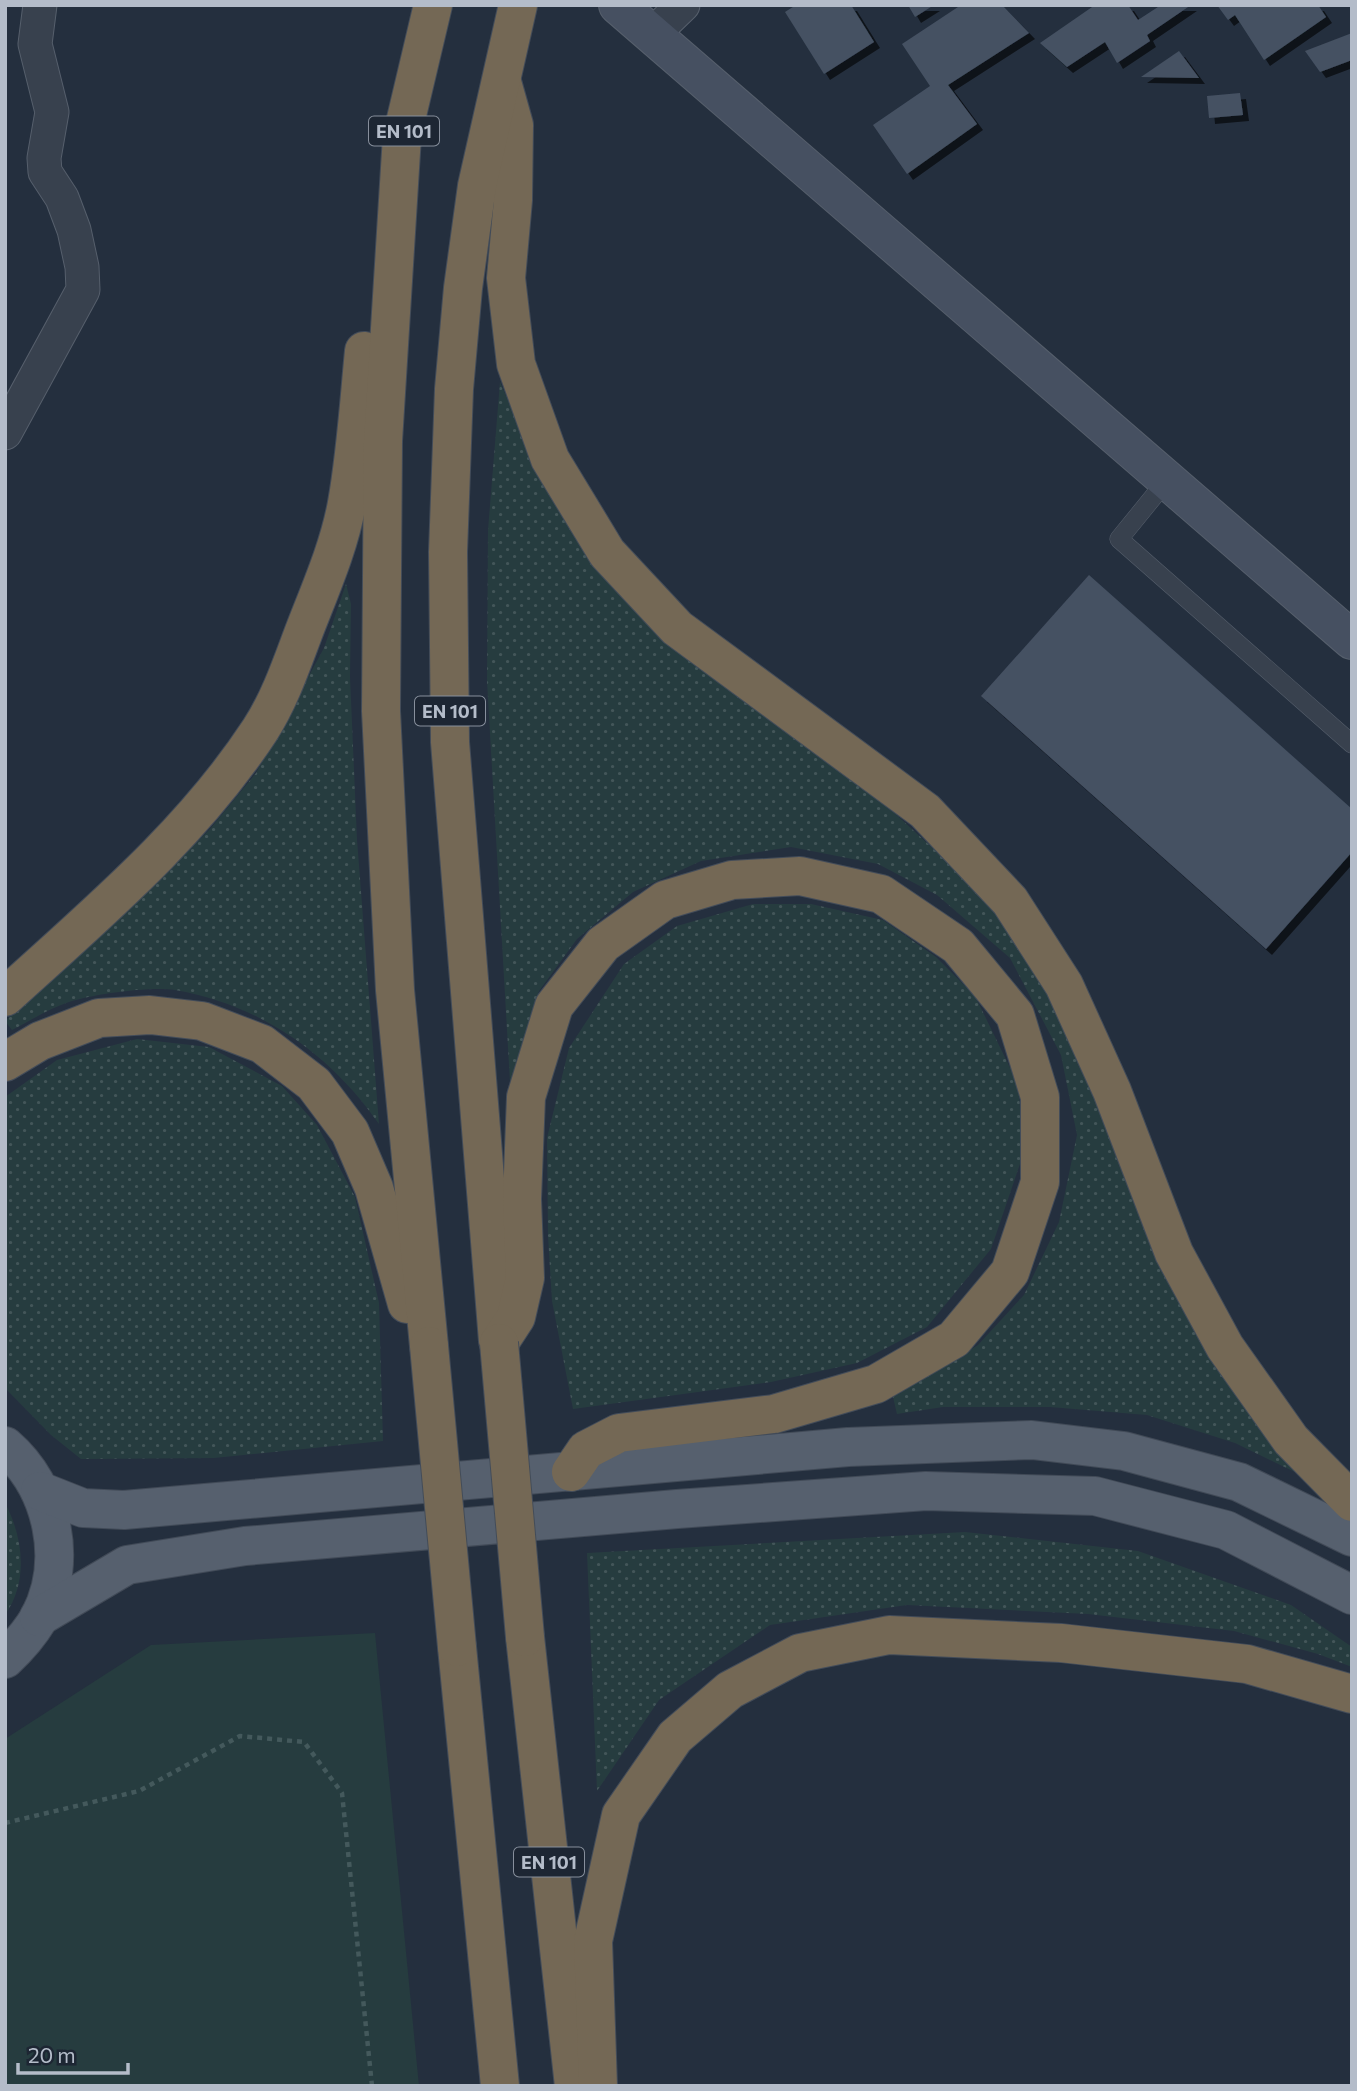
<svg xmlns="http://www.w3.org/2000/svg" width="1357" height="2091" font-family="Commissioner,sans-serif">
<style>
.grass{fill:url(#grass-dots)}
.garden{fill:#263c3f}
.building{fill:#455162;filter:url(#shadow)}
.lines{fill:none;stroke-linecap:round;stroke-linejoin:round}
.lane-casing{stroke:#565f6c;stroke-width:19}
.street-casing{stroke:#565f6c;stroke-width:35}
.secondary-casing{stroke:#565f6c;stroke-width:40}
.primary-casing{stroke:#414a57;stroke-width:40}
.highway-casing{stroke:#434c59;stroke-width:40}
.path{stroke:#44595c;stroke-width:4.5;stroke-dasharray:5 5;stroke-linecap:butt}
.lane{stroke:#38414e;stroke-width:18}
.street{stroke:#38414e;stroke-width:33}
.secondary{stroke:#465061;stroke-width:38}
.primary{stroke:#56606e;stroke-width:38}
.highway{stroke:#746855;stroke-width:38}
.highway-bridge-casing{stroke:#434c59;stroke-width:40;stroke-linecap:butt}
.highway-bridge{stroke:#746855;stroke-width:38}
.labels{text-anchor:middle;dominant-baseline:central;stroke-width:5;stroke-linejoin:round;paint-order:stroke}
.shield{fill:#1d2633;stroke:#878f9c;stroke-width:2}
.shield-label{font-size:18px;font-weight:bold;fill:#b4bcc9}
</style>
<defs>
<pattern id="grass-dots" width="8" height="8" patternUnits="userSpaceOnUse" patternTransform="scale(1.75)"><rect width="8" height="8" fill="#263c3f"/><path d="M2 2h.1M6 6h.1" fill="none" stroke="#435659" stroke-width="1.8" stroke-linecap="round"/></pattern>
<filter id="shadow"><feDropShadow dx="6" dy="6" stdDeviation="0" flood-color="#0009"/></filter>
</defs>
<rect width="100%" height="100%" fill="#242f3e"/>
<g class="grass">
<path d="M500,382l51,116 435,399 67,92 147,350 58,88 41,47 -64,-31 -88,-28 -97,-8h-107l-46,7 -4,-17 85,-52 46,-50 35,-73 18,-87 -16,-80 -51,-97 -73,-63 -59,-31 -87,-17 -90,14 -68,31 -56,47 -38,52 -29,91 -23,-401 1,-151z"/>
<path d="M346,584l5,20 -1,73 7,163 22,284c-49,-70 -118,-119 -204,-134 -23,-4 -83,4 -106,12 -19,6 -39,19 -57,28l-7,-9 137,-124 68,-68 46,-56 68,-125z"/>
<path d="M753,904h58l72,16 53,37 39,39 44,90 3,72 -31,91 -64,78 -70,36 -86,19 -198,27 -21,-108 -4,-65 -1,-98 22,-90 55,-84 53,-38z"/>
<path d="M137,1039l72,8 73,39 35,39 38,72 24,106 4,138 -169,17 -133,1 -30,-24 -46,-47v-291l52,-37z"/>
<path d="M5,1503c18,34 24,78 0,112z"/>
<path d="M965,1532l173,19 153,54 61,42v20l-34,-13 -84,-23 -146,-17 -181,-9 -137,20 -111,75 -62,91 -10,-238z"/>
</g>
<path class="garden" d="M375,1633l44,453h-414v-347l146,-94z"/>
<g class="building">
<path d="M796,5h55l23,37 -50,32 -39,-62z"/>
<path d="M908,5h26l-19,12z"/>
<path d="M961,5h41l27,28 -81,52 29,39 -70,50 -34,-49 57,-39 -28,-42z"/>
<path d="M1095,5h33l10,15 23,-15h30l-44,30 3,6 -33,22 -12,-21 -38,25 -27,-24z"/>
<path d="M1217,5h101l8,12 -62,43 -29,-45 -7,5z"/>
<path d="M1352,33v27l-32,12 -15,-21z"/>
<path d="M1179,51l20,27 -58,-1z"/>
<path d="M1240,93l3,22 -34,3 -2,-22z"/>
<path d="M1089,575l263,234v43l-86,97 -285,-253z"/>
</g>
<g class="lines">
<g class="lane-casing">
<path id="lane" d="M1167,480l-48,59 233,205"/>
</g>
<g class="street-casing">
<g id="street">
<path d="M653,34l30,-29"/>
<path d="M5,433l78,-143 -1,-23 -8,-37 -12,-32 -17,-26 -1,-14 8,-46 -17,-68 5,-39"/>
</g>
</g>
<g class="secondary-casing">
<path id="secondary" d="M618,5l734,635"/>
</g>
<g class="primary-casing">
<g id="primary">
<path d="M5,1446c48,41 64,115 34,172 -9,15 -21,29 -34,41"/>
<path d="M40,1491l43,17 41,2 724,-63 184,-7 92,11 115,31 113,55"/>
<path d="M39,1617l88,-52 118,-19 432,-37 249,-18 169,5 131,34 126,65"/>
</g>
</g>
<g class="highway-casing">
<g id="highway">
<path d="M502,82l12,43 -1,75 -7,78 10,86 34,95 57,94 70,75 248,183 85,90 54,84 48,106 62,162 51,94 66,93 61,62"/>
<path d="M5,997c91,-83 187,-163 255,-267 19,-29 31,-64 43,-96 16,-42 36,-86 44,-131 9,-50 12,-101 17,-152"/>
<path d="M5,1062l35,-21 59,-23 51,-3 52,6 60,23 52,40 36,48 24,56 33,116"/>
<path d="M498,1341l-48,-599 -2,-190 6,-163 9,-101 14,-102 41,-181"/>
<path d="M499,1343l17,-26 9,-39 -3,-79 4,-102 28,-91 49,-62 62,-44 67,-20 68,-4 81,18 77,52 57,69 25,82v85l-30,90 -56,67 -78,45 -102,30 -155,19 -33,17 -15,22"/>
<path d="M429,1346l-34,-356 -14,-279 2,-270 19,-305 31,-131"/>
<path d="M525,1637l49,449"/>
<path d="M457,1647l43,439"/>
<path d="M598,2086l-5,-145 28,-126 54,-78 55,-47 70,-37 89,-18 172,8 186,21 105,30"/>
</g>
</g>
<path class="path" d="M5,1823l134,-32 101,-55 64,6 38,51 30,293"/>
<use href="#lane" class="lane"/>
<use href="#street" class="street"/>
<use href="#secondary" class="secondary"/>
<use href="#primary" class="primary"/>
<use href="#highway" class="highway"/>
<g class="highway-bridge-casing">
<g id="highway-bridge">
<path d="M499,1343l26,294"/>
<path d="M429,1346l28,301"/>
</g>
</g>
<use href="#highway-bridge" class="highway-bridge"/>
</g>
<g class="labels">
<g class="shield">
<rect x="369" y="116.5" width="70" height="29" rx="5"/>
<rect x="415" y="696.5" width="70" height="29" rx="5"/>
<rect x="514" y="1847.5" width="70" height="29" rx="5"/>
</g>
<g class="shield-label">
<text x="404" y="131">EN 101</text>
<text x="450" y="711">EN 101</text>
<text x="549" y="1862">EN 101</text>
</g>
</g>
<rect width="1357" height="2091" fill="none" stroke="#b4bcc9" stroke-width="14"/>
<path d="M18 2063v10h110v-10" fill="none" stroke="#b4bcc9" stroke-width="3.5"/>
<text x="28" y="2063" font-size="21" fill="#b4bcc9" stroke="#1d2633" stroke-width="5" paint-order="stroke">20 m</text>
</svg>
